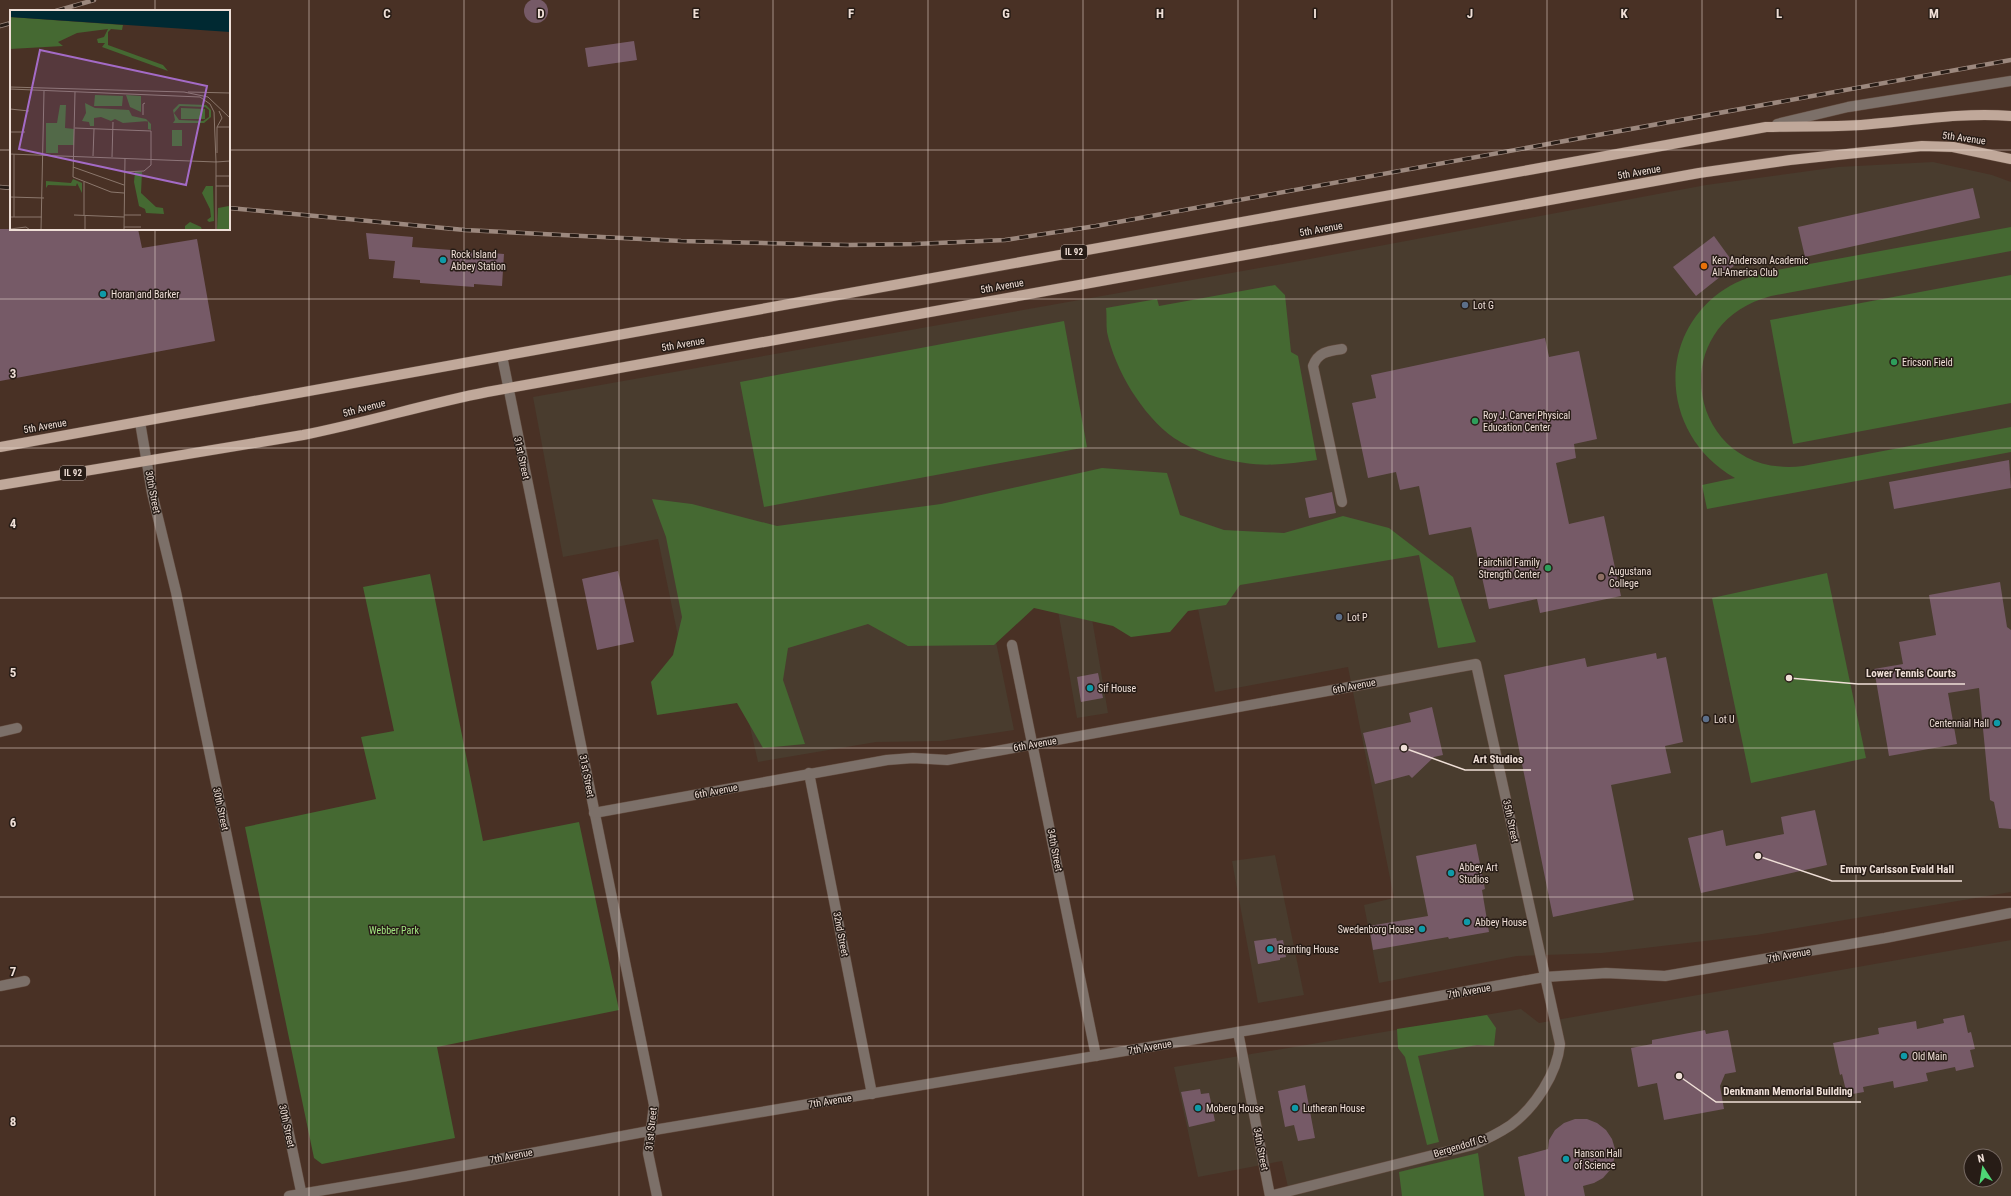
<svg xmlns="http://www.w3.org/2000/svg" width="2011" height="1196" font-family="'Roboto Condensed',sans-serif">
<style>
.education{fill:#493c2e;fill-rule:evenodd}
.green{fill:#456932}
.building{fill:#765a67}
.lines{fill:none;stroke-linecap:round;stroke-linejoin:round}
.minor-casing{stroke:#644d41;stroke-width:11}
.major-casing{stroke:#644d41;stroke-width:11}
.minor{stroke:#7c7069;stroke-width:10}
.major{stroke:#c0a89a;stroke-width:10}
.rail-casing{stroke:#9c887e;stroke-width:4.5}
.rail{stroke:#271c16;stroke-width:3;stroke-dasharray:9;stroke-linecap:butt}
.grid{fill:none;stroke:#efdfd7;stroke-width:1;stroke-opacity:0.55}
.culture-dot{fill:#0f9aa8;stroke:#271c16;stroke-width:1.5}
.food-dot{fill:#e8710a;stroke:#271c16;stroke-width:1.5}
.service-dot{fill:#5c6f8a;stroke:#271c16;stroke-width:1.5}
.leisure-dot{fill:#2e9e5b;stroke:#271c16;stroke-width:1.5}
.education-dot{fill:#8d6e63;stroke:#271c16;stroke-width:1.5}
.labels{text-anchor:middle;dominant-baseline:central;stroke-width:3;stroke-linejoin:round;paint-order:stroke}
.shield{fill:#271c16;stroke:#b3a49d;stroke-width:1}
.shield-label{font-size:9px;font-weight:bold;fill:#efdfd7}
.street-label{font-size:10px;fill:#efdfd7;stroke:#271c16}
.poi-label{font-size:10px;fill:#efdfd7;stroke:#271c16;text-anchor:start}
.park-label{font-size:10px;fill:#a1e480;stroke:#271c16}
.inset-road{fill:none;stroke:#8b776c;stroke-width:1}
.view{fill:#a46bc7;fill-opacity:0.15;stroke:#a46bc7;stroke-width:2}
.inset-edge{fill:none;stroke:#efdfd7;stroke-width:2}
.grid-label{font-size:13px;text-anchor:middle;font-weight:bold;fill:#efdfd7;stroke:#271c16;stroke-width:3;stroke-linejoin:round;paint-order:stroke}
.leader{fill:none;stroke:#efdfd7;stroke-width:1.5}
.callout-dot{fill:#efdfd7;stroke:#271c16;stroke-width:1.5}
.callout-label{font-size:11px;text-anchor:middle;font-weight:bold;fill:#efdfd7;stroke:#271c16;stroke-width:3;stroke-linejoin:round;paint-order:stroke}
</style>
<rect width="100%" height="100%" fill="#493125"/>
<g class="education">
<path d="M1933,162l59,13 19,7v710l-255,43 -154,18 -85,3 -138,27 -15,-78 30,-7 -46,-231 -133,25 -29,-142 -103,16 25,147 -31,5 -26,-147 -67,12 30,147 -73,11 -65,1 -118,20 -21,-92 -50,10 -29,-141 -95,18 -30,-160 766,-136 407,-76 132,-18z"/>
<path d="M1275,855l29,140 -46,8 -26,-142z"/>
<path d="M2011,940v256h-721l-8,-35 -84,16 -24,-110 347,-58 18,14zM1971,1156h24v24h-24z"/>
</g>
<g class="green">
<path d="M2011,227v24l-240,45c-111,29 -82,184 32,170l208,-39v25l-304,57 -5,-24 33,-7c-70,-39 -82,-135 -16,-185 15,-11 30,-16 47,-21z"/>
<path d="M2011,275v128l-218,41 -23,-124z"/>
<path d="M1275,285l10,10 6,57 7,4 19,104c-23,3 -48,7 -72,3 -24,-3 -51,-12 -71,-25 -32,-23 -59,-68 -67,-106 -1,-8 0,-17 -1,-24l51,-9 2,7z"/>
<path d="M1064,321l23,126 -323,60 -24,-125z"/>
<path d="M1102,468l65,5 13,42 44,15 60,3 59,-17 46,12 64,49 23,65 -38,6 -19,-93 -179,30 -14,20 -38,6 -18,21 -39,5 -18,-11 -79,-18 -40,37 -86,1 -40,-22 -80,24 -5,32 22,64 -42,4 -26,-45 -80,12 -6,-33 22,-27 9,-38 -16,-80 -14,-38 40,5 85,22 164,-22z"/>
<path d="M1827,573l39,185 -115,25 -39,-185z"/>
<path d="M430,574l53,267 96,-19 40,188 -182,37 18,91 -133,26 -8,-6 -69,-331 131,-28 -15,-62 33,-6 -31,-144z"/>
<path d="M1487,1015l9,13 -2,18 -17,-1 -59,11 21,86 -12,3 -22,-88 -7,-9 -1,-19z"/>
<path d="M1478,1153l6,43h-82l-3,-24z"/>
</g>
<g class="building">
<circle cx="536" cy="11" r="12"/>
<path d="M634,41l3,19 -49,7 -3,-19z"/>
<path d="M1973,188l7,30 -175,39 -7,-30z"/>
<path d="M0,229h138l4,19 55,-9 18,102 -215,40z"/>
<path d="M366,233l47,4 -1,10 92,7 -2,32 -28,-2v3l-54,-4v-3l-27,-2 2,-17 -26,-2z"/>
<path d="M1714,236l21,29 -39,31 -23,-29z"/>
<path d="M1545,338l4,19 30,-6 18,88 -23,5 2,14 -20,5 13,61 35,-8 17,80 -81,17 -3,-14 -48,10 -18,-82 -42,8 -10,-49 -19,4 -4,-18 -28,6 -16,-75 24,-5 -5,-23z"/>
<path d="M2009,460l2,28 -117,21 -5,-27z"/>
<path d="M1332,492l4,21 -27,5 -4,-20z"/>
<path d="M618,571l16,71 -37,8 -15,-71z"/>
<path d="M2000,582l7,45 4,3v199l-12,-1 -5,-26 -4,-2 -11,-112 -31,5 9,51 -68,12 -15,-87 29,-5 -4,-22 37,-7 -7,-40z"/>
<path d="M1656,653l1,6 9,-2 17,85 -18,4 6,27 -60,12 23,115 -81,17 -49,-242 81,-17 2,9z"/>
<path d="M1098,673l5,25 -22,4 -4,-25z"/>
<path d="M1432,707l11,48 -9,2 -22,21 -3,-3 -34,9 -12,-51 48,-11 -2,-9z"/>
<path d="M1815,810l12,55 -126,28 -13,-55 35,-8 3,16 58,-12 -3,-17z"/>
<path d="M1476,844l9,45 -3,1 7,42 -40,7 -1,-2 -75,13 -4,-24 59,-10 -12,-60z"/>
<path d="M1276,938l1,3 6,-1 3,17 -6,1v2l-22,4 -4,-23z"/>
<path d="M1964,1015l4,18 3,-1 4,17 -5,1 4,17 -18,4 -1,-4 -29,6 2,8 -34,7 -1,-7 -30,6 1,5 -17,3 -5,-21 -2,1 -7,-32 46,-9 -1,-6 38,-7 1,8 27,-6 -1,-4z"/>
<path d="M1705,1030l1,4 22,-4 8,42 -11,2 -5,12 4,23 -60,11 -7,-37 -19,4 -7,-39 21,-4v-4z"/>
<path d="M1305,1085l10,53 -17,3 -4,-16 -9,2 -7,-36z"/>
<path d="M1200,1089l1,5 8,-1 6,28 -26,6 -8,-35z"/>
<path d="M1575,1119h12l10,4 9,7 6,9 3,10 -1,11 -4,10 -7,8 -9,5 -11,3 2,10h-60l-7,-39 30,-8 1,-9 6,-10 9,-7z"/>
</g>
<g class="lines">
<g class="minor-casing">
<g id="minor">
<path d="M1777,124l71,-17 163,-26"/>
<path d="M1342,349c-14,2 -24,3 -29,17l29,136"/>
<path d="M502,356l152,749 -6,48 9,43"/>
<path d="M140,422l12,71 24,99 126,604"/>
<path d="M1012,645l84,411"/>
<path d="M0,732l17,-4"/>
<path d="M809,773l63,321"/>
<path d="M594,813l293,-53 26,-2 34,2 529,-96 84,380c-3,30 -25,63 -49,81 -12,8 -24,14 -38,20l-203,51 -32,-164"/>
<path d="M0,986l25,-5"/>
<path d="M289,1196l118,-20 253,-47 602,-101 283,-51 61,-4 59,3 220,-38 126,-25"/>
</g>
</g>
<g class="major-casing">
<g id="major">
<path d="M0,447l1766,-320c32,-1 64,0 95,-2 51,-4 99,-13 150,-9"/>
<path d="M0,485l303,-50c62,-12 122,-31 184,-43l1212,-219 91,-13 132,-14 31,1 58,12"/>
</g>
</g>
<use href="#minor" class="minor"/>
<use href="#major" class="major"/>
<g class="rail-casing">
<g id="rail">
<path d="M56,11l38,-11"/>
<path d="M0,26l11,-3"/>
<path d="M0,187l11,1"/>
<path d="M229,208l236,22 216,11 167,4 67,-1 90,-4 91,-14 915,-166"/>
</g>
</g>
<use href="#rail" class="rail"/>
</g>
<path class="grid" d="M155,0v11M309,0v1196M464,0v1196M619,0v1196M773,0v1196M928,0v1196M1083,0v1196M1238,0v1196M1392,0v1196M1547,0v1196M1702,0v1196M1856,0v1196M0,150h11M229,150h1782M155,229v967M0,299h2011M0,448h2011M0,598h2011M0,748h2011M0,897h2011M0,1046h2011"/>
<g class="culture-dot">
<circle cx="443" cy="260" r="4"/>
<circle cx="103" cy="294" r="4"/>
<circle cx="1090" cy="688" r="4"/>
<circle cx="1997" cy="723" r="4"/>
<circle cx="1451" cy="873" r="4"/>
<circle cx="1467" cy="922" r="4"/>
<circle cx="1422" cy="929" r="4"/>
<circle cx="1270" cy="949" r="4"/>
<circle cx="1904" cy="1056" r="4"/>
<circle cx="1198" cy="1108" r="4"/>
<circle cx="1295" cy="1108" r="4"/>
<circle cx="1566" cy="1159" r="4"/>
</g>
<circle class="food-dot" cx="1704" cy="266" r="4"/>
<g class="service-dot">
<circle cx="1465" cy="305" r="4"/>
<circle cx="1339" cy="617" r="4"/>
<circle cx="1706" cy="719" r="4"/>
</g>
<g class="leisure-dot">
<circle cx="1894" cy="362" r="4"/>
<circle cx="1475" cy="421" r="4"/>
<circle cx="1548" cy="568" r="4"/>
</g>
<circle class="education-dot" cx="1601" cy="577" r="4"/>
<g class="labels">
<g class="shield">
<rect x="1061" y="245" width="26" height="14" rx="3"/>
<rect x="60" y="466" width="26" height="14" rx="3"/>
</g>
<g class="shield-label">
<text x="1074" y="252">IL 92</text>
<text x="73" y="473">IL 92</text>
</g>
<g class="street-label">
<text transform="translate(1964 138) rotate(8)">5th Avenue</text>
<text transform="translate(1639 172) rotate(-10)">5th Avenue</text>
<text transform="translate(1321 229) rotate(-10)">5th Avenue</text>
<text transform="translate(1002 286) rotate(-10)">5th Avenue</text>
<text transform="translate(683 344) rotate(-10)">5th Avenue</text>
<text transform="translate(364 408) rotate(-15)">5th Avenue</text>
<text transform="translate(45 426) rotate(-10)">5th Avenue</text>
<text transform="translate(522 458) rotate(78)">31st Street</text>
<text transform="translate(153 492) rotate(79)">30th Street</text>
<text transform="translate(1354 686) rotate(-11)">6th Avenue</text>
<text transform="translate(1035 744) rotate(-10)">6th Avenue</text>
<text transform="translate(587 776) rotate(79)">31st Street</text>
<text transform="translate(716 791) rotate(-11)">6th Avenue</text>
<text transform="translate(221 809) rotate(78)">30th Street</text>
<text transform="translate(1511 821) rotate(78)">35th Street</text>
<text transform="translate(1055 850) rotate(79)">34th Street</text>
<text transform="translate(841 934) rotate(79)">32nd Street</text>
<text transform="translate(1789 955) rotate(-10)">7th Avenue</text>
<text transform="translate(1469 991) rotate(-10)">7th Avenue</text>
<text transform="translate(1150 1047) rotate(-10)">7th Avenue</text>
<text transform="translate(830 1101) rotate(-9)">7th Avenue</text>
<text transform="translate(287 1126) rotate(78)">30th Street</text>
<text transform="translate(651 1129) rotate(-84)">31st Street</text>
<text transform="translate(1460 1146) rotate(-17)">Bergendoff Ct</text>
<text transform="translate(1261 1149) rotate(79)">34th Street</text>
<text transform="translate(511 1156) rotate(-11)">7th Avenue</text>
</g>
<g class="poi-label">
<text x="451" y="254">Rock Island<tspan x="451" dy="12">Abbey Station</tspan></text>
<text x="1712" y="260">Ken Anderson Academic<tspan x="1712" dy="12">All-America Club</tspan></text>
<text x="111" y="294">Horan and Barker</text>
<text x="1473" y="305">Lot G</text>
<text x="1902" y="362">Ericson Field</text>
<text x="1483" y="415">Roy J. Carver Physical<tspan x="1483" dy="12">Education Center</tspan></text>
<text x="1540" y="562" text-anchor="end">Fairchild Family<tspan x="1540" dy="12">Strength Center</tspan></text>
<text x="1609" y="571">Augustana<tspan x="1609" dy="12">College</tspan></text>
<text x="1347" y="617">Lot P</text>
<text x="1098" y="688">Sif House</text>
<text x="1714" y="719">Lot U</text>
<text x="1989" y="723" text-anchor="end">Centennial Hall</text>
<text x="1459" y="867">Abbey Art<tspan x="1459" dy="12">Studios</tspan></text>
<text x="1475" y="922">Abbey House</text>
<text x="1414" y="929" text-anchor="end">Swedenborg House</text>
<text x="1278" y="949">Branting House</text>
<text x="1912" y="1056">Old Main</text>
<text x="1206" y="1108">Moberg House</text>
<text x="1303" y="1108">Lutheran House</text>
<text x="1574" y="1153">Hanson Hall<tspan x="1574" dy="12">of Science</tspan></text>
</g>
<g class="park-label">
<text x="394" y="930">Webber Park</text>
</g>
</g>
<g transform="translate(10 10)">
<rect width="220" height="220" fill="#493125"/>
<path d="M0,7l113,8 -1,5 -11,-1 -3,3v13l55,20 5,6 -66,-24 3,-4h-7l-1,-4 7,-2 4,-8 -31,4 -19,9 5,4 -53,3zM85,85l28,1 -1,10h-28zM116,85l15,1v16l-11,-5zM75,93l10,5 34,2 3,6 14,3 5,5v6l-3,-1v-8l-25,2 -8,-4 -4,2 -10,-4 -7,1v8h-4l-1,-4 -7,-1 4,-8zM169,94l27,1 5,5v7l-7,6h-31l2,-3 -2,-10zM170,96l25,1 4,3v7l-6,4 -24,-1 -5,-7zM50,95h6l-1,23 9,1v16h-16v8h-12v-30h11zM171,98l24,1v10h-24zM162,120h10v16h-10zM125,162h7l-1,21 15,14 7,1 1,6 -18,-1 -1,-4 -6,-3 -5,-24zM63,169l9,4v10l-5,-10 -1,3 -28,-1 -2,3v-7l25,2zM196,176h7l1,35 -5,1 -2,-2 4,-3 -1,-8 -8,-16zM220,188v32h-13l1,-22 11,-2zM180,212l11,5 1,3h-17v-4z" fill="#456932" fill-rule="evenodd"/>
<path d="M0,0h220v22l-220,-15z" fill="#002932"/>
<path class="inset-road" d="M0,77l174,5 24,5 22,21M0,79l190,8 10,7 4,8 2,50 14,-1M65,82l-2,85 38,15 13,1M178,82l42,1M0,99l19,2M133,105v-11l2,-1M207,117h13M207,117l5,-9 -3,-7M65,118l76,3v34l-7,6 -20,1M0,122h15M207,143v-26M0,144l206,8M83,146l1,-27M102,147l1,-35M63,157l51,18M206,166h14M206,176h14M0,187l34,1M64,205l50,2M74,205v-33M114,205h17M75,206v14M0,207h32M4,207v-63M114,217h17M0,219l16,-2 4,3M31,220l3,-139M114,220l1,-72M206,220v-69"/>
<path class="view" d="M30,40l167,36 -21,99 -167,-36z"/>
<rect width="220" height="220" class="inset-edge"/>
</g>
<g class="grid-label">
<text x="387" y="18">C</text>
<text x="541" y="18">D</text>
<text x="696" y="18">E</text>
<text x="851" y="18">F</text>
<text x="1006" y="18">G</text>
<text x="1160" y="18">H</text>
<text x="1315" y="18">I</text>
<text x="1470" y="18">J</text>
<text x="1624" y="18">K</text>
<text x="1779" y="18">L</text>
<text x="1934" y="18">M</text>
<text x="13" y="378">3</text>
<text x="13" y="528">4</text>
<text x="13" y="677">5</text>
<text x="13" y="827">6</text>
<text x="13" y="976">7</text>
<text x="13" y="1126">8</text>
</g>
<path class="leader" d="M1789 678L1858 684H1965M1404 748L1465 770H1531M1758 856L1832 881H1962M1679 1076L1716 1102H1861"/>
<g class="callout-dot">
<circle cx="1789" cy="678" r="4"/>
<circle cx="1404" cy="748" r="4"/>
<circle cx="1758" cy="856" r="4"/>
<circle cx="1679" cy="1076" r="4"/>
</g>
<g class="callout-label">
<text x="1911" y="677">Lower Tennis Courts</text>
<text x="1498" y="763">Art Studios</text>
<text x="1897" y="873">Emmy Carlsson Evald Hall</text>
<text x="1788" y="1095">Denkmann Memorial Building</text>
</g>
<g transform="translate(1983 1168) rotate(348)"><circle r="19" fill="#271c16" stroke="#776a63"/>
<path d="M0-3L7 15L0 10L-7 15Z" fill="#4ed675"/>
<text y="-6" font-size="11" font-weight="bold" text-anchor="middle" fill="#efdfd7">N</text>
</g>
</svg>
